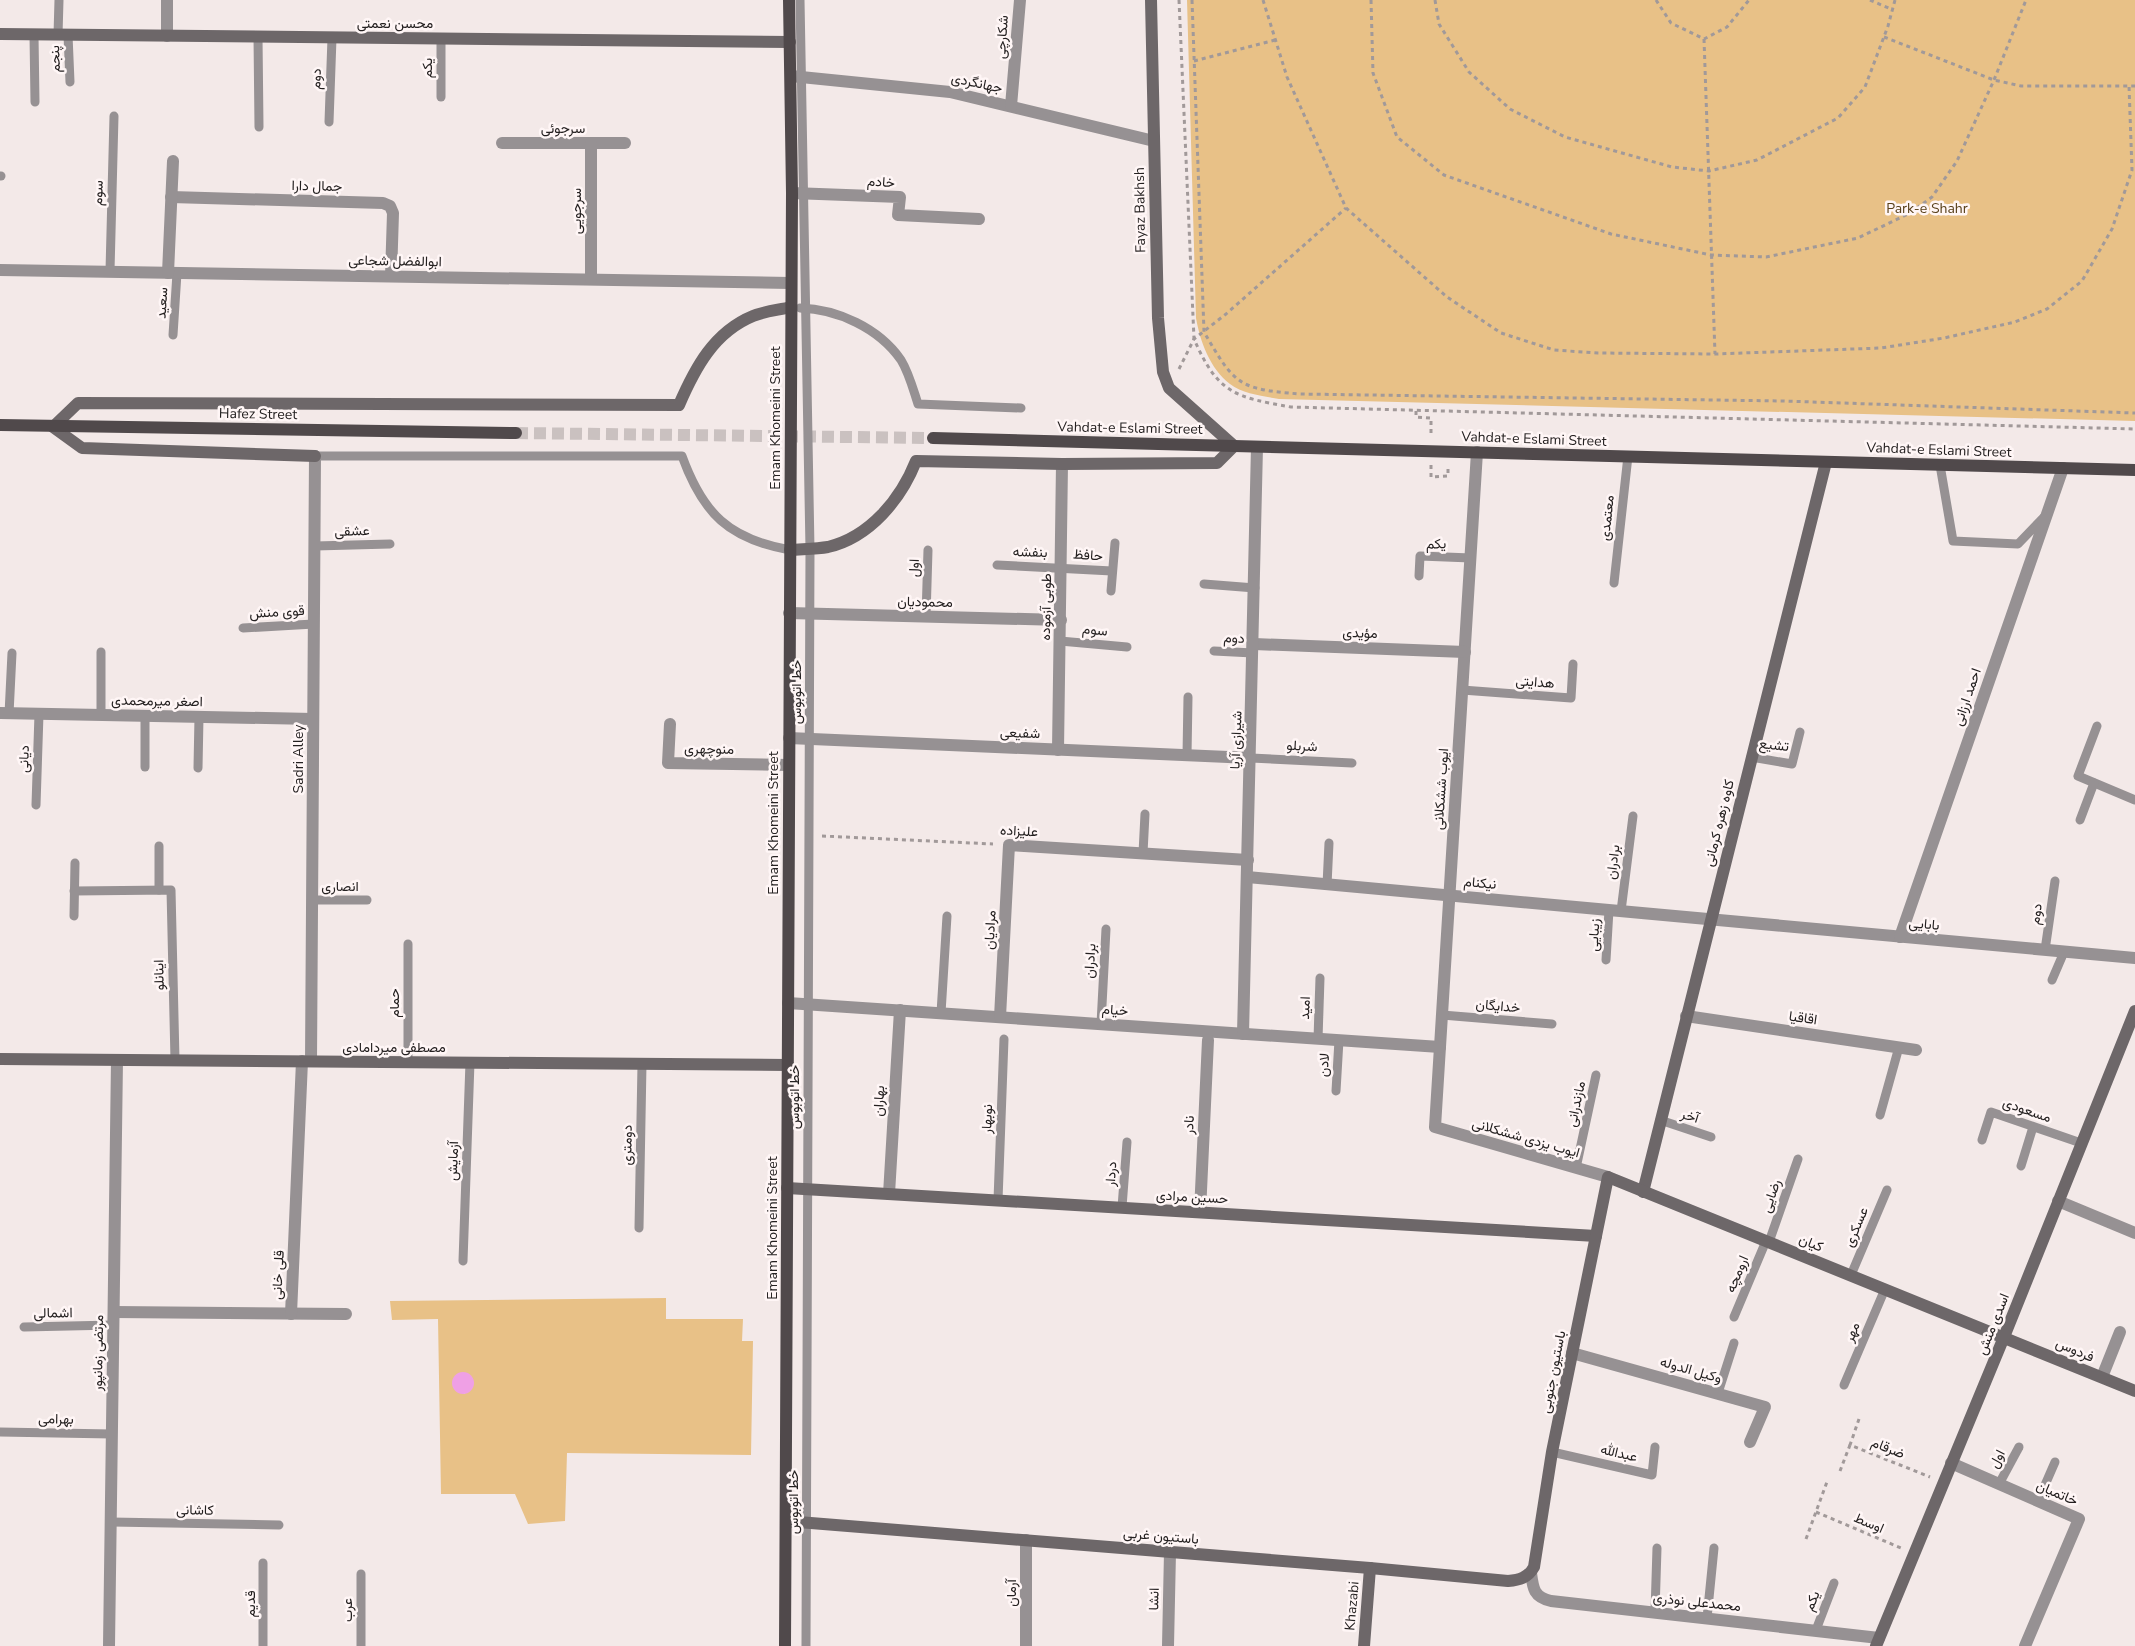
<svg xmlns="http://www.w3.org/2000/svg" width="2135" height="1646" font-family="'Nunito Sans',Vazirmatn,sans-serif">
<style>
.green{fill:#e8c187;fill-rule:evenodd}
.water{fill:#efa0e5}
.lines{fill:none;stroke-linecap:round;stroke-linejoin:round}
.primary-tunnel{stroke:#cac1c0;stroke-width:12;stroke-dasharray:12 6;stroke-linecap:butt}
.path{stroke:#a19999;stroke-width:3;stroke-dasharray:4 4;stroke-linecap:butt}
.lane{stroke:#969193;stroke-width:9}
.street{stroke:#969193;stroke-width:12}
.secondary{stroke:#6d6769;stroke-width:12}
.primary{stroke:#50494b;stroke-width:12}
.labels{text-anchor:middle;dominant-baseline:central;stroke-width:5;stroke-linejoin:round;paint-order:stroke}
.street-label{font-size:14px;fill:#242020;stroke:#fff6f6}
.park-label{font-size:14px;fill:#59411b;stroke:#fff6f6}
</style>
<rect width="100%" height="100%" fill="#f3e9e8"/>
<g class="green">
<path d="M1187,0h948v421l-856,-22c-16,-3 -36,-5 -49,-15 -20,-15 -30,-43 -34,-66z"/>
<path d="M666,1298v21h77l-1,22h11l-2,114 -184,-2 -2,68 -37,3 -13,-30h-74l-3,-175 -46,1 -2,-19zM457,1375l15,13 -8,6 -11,-14z"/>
</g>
<circle class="water" cx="463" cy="1383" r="11"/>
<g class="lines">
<path class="primary-tunnel" d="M516,433l417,5"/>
<g class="path">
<path d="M1179,0l15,339c24,55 41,58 97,68l844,22"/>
<path d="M1192,0l12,332c31,53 34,57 96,62l483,7 352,12"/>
<path d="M1263,0l24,77 59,131 101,89 54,36 53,17 44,3 117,1 166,-6 63,-10 71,-16 32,-13 35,-28 30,-52 20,-59 -3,-84"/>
<path d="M1371,0l2,73 24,64 47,38 167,59 100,21 55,2 92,-19 52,-25 22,-16 25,-36 37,-81 32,-80"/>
<path d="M1435,0l4,24 30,48 41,37 55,28 107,30 37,4 48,-11 81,-42 27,-31 23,-61 7,-26"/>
<path d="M1656,0l15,23 33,16 23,-12 22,-27"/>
<path d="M1870,0l23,10"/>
<path d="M1884,37l110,43 27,6h114"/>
<path d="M1704,39l11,315"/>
<path d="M1194,61l81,-21"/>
<path d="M1179,369l15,-30 32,-25 120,-106"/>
<path d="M1416,411v6l15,1v19"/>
<path d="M1431,465v12l17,-1v-9"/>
<path d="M822,836l171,8"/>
<path d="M1859,1419l-9,26 80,32"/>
<path d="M1840,1471l10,-26"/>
<path d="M1816,1512l85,36"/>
<path d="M1806,1539l22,-60"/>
</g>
<g class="lane">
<path d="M800,0l10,549 -4,1097"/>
<path d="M34,35l1,67"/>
<path d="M58,35l1,-35"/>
<path d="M68,35l2,47"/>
<path d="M258,37l1,90"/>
<path d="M441,39v58"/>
<path d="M329,122l3,-84"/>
<path d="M0,176h1"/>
<path d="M110,271l4,-155"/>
<path d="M800,308c37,1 79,20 101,52 8,13 12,29 17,44l103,4"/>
<path d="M173,335l4,-62"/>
<path d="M315,456h367c21,58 47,83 108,94"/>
<path d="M1940,465l13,76 65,3 26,-27"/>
<path d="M315,546l75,-2"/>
<path d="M997,565l115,6"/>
<path d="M1419,576l1,-20 51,2"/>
<path d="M1614,583l14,-127"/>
<path d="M1204,584l51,4"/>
<path d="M1111,591l4,-48"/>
<path d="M926,617l2,-67"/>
<path d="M243,628l71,-4"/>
<path d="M1060,641l67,6"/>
<path d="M1214,651l39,2"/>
<path d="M101,652v63"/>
<path d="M1462,690l109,8 2,-34"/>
<path d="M9,714l3,-61"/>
<path d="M2097,726l-19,50 57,24"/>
<path d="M1187,755l1,-58"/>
<path d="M1751,757l41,7 8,-32"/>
<path d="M1251,758l101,5"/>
<path d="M145,767v-51"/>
<path d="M198,768l1,-51"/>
<path d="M36,805l3,-91"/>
<path d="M2080,820l14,-37"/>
<path d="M1143,853l2,-39"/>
<path d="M1327,885l2,-42"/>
<path d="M159,890v-44"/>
<path d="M74,891l97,-1 4,170"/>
<path d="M312,900h55"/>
<path d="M1621,911l12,-95"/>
<path d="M74,916l1,-53"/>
<path d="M2045,950l10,-69"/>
<path d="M1606,960l3,-50"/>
<path d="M2052,980l12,-28"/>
<path d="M941,1013l6,-97"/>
<path d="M1442,1015l110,9"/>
<path d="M1101,1024l5,-95"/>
<path d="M1318,1039l2,-61"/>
<path d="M408,1062v-118"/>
<path d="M1336,1091l3,-51"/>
<path d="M1880,1115l19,-68"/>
<path d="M1660,1120l51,17"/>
<path d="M1982,1140l9,-28 90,31"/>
<path d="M2021,1166l12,-39"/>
<path d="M1576,1168l20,-93"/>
<path d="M998,1200l6,-161"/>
<path d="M1122,1207l5,-65"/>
<path d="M639,1228l3,-164"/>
<path d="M1769,1242l29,-83"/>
<path d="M463,1261l7,-199"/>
<path d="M1851,1275l36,-85"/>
<path d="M1734,1317l32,-76"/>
<path d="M24,1327l90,-2"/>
<path d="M1844,1385l41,-96"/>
<path d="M1718,1393l16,-50"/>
<path d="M0,1432l112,2"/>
<path d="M1552,1452l100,23 3,-28"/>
<path d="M1999,1484l20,-37"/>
<path d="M2038,1501l17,-39"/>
<path d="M111,1522l168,3"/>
<path d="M1655,1612l2,-64"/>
<path d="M1707,1618l7,-70"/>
<path d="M1816,1630l18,-47"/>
<path d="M263,1646v-83"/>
<path d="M361,1646v-72"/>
</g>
<g class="street">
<path d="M167,36v-36"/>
<path d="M791,76l159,16 204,49"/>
<path d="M1011,106l9,-106"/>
<path d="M502,143h123"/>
<path d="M792,193l108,4 -2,18 81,4"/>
<path d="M171,197l212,6 7,3 3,7 -2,63"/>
<path d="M0,270l790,13"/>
<path d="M168,273l5,-112"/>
<path d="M591,279v-136"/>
<path d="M1477,452l-42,675 173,50"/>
<path d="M789,613l272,7"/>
<path d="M1254,644l211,8"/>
<path d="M0,713l313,6"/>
<path d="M670,724l-2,39 121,2"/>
<path d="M789,738l462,20"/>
<path d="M1058,750l4,-286"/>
<path d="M1247,877l888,81"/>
<path d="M1900,937l163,-469"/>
<path d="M788,1003l652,44"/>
<path d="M1686,1016l230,34"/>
<path d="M1000,1017l9,-172 239,15"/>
<path d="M1243,1034l14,-587"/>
<path d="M311,1061l4,-605"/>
<path d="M889,1194l11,-184"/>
<path d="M2058,1201l77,32"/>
<path d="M1200,1212l8,-172"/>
<path d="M114,1312l232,2"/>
<path d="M291,1314l11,-253"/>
<path d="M1572,1353l193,54 -15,35"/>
<path d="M2102,1377l18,-45"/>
<path d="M1951,1463l128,56 -54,127"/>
<path d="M1026,1540v106"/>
<path d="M1531,1573c2,16 3,24 20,28l328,37"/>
<path d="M109,1646l8,-586"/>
<path d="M1168,1646l2,-94"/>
</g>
<g class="secondary">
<path d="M0,34l790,8"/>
<path d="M315,456l-233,-8 -29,-21 25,-24 601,2c16,-37 35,-73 74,-89 12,-5 26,-6 38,-9"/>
<path d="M790,550c12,-1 26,-1 38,-3 42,-10 73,-48 88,-86l146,3 155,-1 17,-17 -65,-58 -6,-16 -5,-54 -7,-318"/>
<path d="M0,1059l788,6"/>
<path d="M787,1188l809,48"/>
<path d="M1643,1192l183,-730"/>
<path d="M786,1521l584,47 138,13c11,-1 20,-3 26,-14l18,-115 56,-275 527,214"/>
<path d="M1364,1646l6,-78"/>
<path d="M1876,1646l128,-309 131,-326"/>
</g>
<g class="primary">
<path d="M0,425l516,8"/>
<path d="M933,438l1202,32"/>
<path d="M785,1646l7,-1453 -3,-193"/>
</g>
</g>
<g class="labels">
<g class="street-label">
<text x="395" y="23">محسن نعمتی</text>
<text transform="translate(1002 37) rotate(-86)">شکارچی</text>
<text transform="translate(55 59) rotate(-92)">پنجم</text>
<text transform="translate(427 68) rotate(-90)">یکم</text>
<text transform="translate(316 79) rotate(-88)">دوم</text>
<text transform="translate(977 83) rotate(12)">جهانگردی</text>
<text x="563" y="128">سرجوئی</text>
<text transform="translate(881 182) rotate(4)">خادم</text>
<text transform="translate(317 186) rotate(1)">جمال دارا</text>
<text transform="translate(98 193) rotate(-88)">سوم</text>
<text transform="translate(1140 210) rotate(-91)">Fayaz Bakhsh</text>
<text transform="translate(576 211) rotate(-90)">سرجویی</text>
<text transform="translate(395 261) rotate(1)">ابوالفضل شجاعی</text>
<text transform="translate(162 303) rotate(-86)">سعید</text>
<text transform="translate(258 414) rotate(1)">Hafez Street</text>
<text transform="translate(775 418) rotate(-90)">Emam Khomeini Street</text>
<text transform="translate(1130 428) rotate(1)">Vahdat-e Eslami Street</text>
<text transform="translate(1534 439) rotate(2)">Vahdat-e Eslami Street</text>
<text transform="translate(1939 450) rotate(2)">Vahdat-e Eslami Street</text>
<text transform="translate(1607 518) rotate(-84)">معتمدی</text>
<text transform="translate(352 531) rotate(-2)">عشقی</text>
<text transform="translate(1436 544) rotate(-2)">یکم</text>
<text transform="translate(1030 552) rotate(2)">بنفشه</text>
<text transform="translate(1088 555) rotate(4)">حافظ</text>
<text transform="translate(914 568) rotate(-88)">اول</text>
<text transform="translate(925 602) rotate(1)">محمودیان</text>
<text transform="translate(1046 607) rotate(-89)">طوبی آزموده</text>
<text transform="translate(277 612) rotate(-3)">قوی منش</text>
<text transform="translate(1095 630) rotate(5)">سوم</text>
<text transform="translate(1360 633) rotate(2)">مؤیدی</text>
<text transform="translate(1234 638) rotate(3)">دوم</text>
<text transform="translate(1535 682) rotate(4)">هدایتی</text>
<text transform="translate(796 692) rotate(-90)">خط اتوبوس</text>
<text transform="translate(1967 697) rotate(-71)">احمد ارزانی</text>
<text transform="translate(157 701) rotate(1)">اصغر میرمحمدی</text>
<text transform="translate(1020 733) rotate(2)">شفیعی</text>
<text transform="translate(1236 740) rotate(-88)">شیرازی آریا</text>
<text transform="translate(1774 745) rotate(6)">تشیع</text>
<text transform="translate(1302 746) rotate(3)">شربلو</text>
<text transform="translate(709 749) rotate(1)">منوچهری</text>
<text transform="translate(24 759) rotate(-88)">دیانی</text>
<text transform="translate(298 759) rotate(-90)">Sadri Alley</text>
<text transform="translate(1441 789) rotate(-86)">ایوب ششکلانی</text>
<text transform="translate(773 823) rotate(-90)">Emam Khomeini Street</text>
<text transform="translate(1719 823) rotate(-76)">کاوه زهره کرمانی</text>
<text transform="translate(1019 831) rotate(3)">علیزاده</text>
<text transform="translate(1613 862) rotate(-83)">برادران</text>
<text transform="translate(1480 883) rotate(5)">نیکنام</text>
<text x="340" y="886">انصاری</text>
<text transform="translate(2036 914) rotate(-82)">دوم</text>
<text transform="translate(1924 924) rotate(5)">بابایی</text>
<text transform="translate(990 930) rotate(-87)">مرادیان</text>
<text transform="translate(1594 935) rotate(-87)">زیبایی</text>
<text transform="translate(1090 961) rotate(-87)">برادران</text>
<text transform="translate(159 975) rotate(-91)">اینانلو</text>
<text transform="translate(394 1003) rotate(-90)">حمام</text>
<text transform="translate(1498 1006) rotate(5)">خدایگان</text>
<text transform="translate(1305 1008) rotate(-88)">امید</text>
<text transform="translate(1115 1010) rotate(4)">خیام</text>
<text transform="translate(1803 1018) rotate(8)">اقاقیا</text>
<text x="394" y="1047">مصطفی میردامادی</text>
<text transform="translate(1324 1065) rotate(-87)">لادن</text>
<text transform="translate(794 1097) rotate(-90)">خط اتوبوس</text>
<text transform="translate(879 1101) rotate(-87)">بهاران</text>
<text transform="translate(1576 1104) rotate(-78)">مازندرانی</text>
<text transform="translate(2027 1110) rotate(19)">مسعودی</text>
<text transform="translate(1690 1116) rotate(18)">آخر</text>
<text transform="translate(987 1119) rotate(-88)">نوبهار</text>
<text transform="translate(1189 1125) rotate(-87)">نادر</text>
<text transform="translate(1526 1138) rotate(16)">ایوب یزدی ششکلانی</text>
<text transform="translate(627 1145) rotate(-89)">دومتری</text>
<text transform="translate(453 1161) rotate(-88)">آزمایش</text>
<text transform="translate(1111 1174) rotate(-86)">دردار</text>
<text transform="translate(1771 1196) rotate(-71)">رضایی</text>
<text transform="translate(1192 1197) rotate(3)">حسین مرادی</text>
<text transform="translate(1856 1227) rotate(-67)">عسکری</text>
<text transform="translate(772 1228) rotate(-90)">Emam Khomeini Street</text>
<text transform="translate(1811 1243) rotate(22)">کیان</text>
<text transform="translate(1737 1274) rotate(-67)">ارومچه</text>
<text transform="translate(278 1275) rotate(-87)">قلی خانی</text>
<text transform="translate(53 1313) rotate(-1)">اشمالی</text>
<text transform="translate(1993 1324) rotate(-68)">اسدی منش</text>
<text transform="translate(1852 1332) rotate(-67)">مهر</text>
<text transform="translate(2075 1350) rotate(23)">فردوس</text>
<text transform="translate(98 1353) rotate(-89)">مرتضی زمانپور</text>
<text transform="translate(1691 1370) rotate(16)">وکیل الدوله</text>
<text transform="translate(1553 1372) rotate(-79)">باستیون جنوبی</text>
<text transform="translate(56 1419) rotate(1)">بهرامی</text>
<text transform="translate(1888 1448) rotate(22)">ضرقام</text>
<text transform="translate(1619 1453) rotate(13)">عبدالله</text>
<text transform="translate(1997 1459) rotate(-62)">اول</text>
<text transform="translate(2057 1493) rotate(23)">خاتمیان</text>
<text transform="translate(793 1502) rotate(-90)">خط اتوبوس</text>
<text transform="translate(195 1510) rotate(1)">کاشانی</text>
<text transform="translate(1869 1523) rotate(23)">اوسط</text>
<text transform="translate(1161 1536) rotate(5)">باستیون غربی</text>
<text transform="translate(1011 1593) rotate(-90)">آرمان</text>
<text transform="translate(1154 1599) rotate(-89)">انشا</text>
<text transform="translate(1812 1601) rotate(-69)">یکم</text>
<text transform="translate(1697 1602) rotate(6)">محمدعلی نوذری</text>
<text transform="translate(250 1604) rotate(-90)">قدیم</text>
<text transform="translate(1352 1606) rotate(-85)">Khazabi</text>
<text transform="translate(347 1610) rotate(-90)">عرب</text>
</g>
<g class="park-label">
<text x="1927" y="208">Park-e Shahr</text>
</g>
</g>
</svg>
